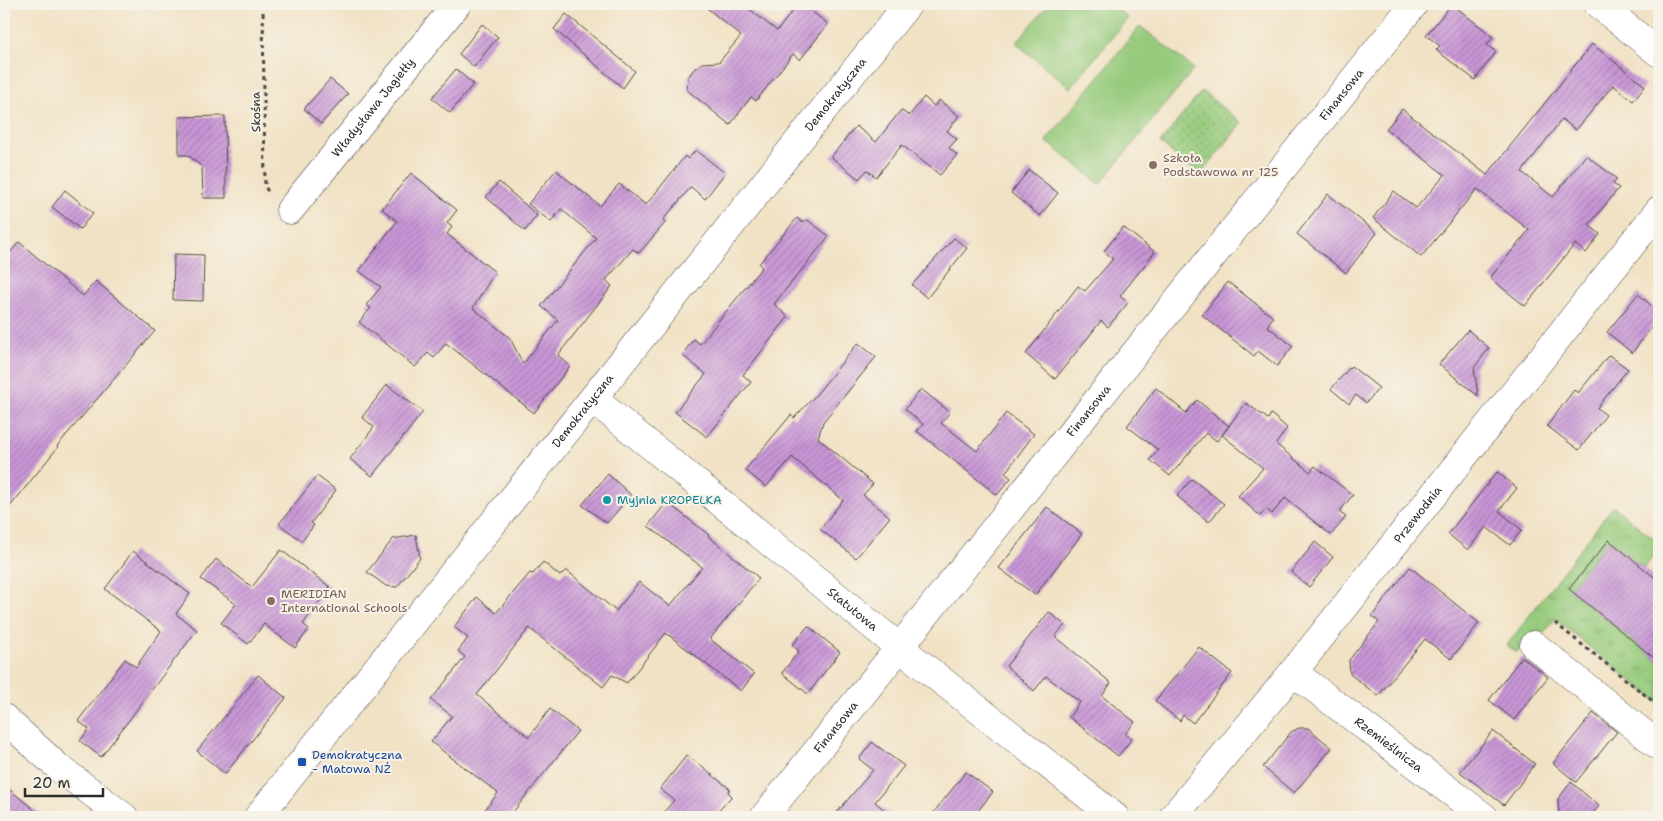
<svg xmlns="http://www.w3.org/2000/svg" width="1663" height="821" font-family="'Shantell Sans',sans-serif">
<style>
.grass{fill:url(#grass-tufts);stroke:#607a53}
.park{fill:url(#park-dots);stroke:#607a53}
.pitch{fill:#96ca7b;stroke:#607a53}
.building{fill:url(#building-hatch)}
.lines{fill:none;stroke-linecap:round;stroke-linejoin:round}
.minor-casing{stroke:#494642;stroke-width:29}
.path{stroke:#494642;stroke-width:3;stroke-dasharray:4 4;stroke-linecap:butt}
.minor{stroke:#fff;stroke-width:28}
.education-dot{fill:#8d6e63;stroke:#f7f3e8;stroke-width:2}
.culture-dot{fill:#0f9aa8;stroke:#f7f3e8;stroke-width:2}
.transit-dot{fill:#1a4fb4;stroke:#f7f3e8;stroke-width:2}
.labels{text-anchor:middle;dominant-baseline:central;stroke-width:4;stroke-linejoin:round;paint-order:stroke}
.street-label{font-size:12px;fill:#2b2b2b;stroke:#f7f3e8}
.education-label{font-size:12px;fill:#785e54;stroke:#f7f3e8;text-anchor:start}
.culture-label{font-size:12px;fill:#0d838f;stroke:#f7f3e8;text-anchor:start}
.transit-label{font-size:12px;fill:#164399;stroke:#f7f3e8;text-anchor:start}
</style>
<defs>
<pattern id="grass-tufts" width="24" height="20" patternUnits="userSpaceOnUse" patternTransform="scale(1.25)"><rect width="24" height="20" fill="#96ca7b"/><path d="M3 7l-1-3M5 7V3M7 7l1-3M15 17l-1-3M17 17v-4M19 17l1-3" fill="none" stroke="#7ba465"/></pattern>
<pattern id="park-dots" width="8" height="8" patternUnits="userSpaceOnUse" patternTransform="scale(1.25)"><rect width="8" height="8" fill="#96ca7b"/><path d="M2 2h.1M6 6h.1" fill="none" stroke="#7ba465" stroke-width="1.8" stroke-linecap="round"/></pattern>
<pattern id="building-hatch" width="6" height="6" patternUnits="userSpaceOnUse" patternTransform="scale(1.25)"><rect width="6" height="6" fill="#c996d7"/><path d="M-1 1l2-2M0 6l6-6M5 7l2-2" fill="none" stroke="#a37baf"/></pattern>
</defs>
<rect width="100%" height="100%" fill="#f7f3e8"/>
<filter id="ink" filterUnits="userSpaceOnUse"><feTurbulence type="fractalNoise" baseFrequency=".02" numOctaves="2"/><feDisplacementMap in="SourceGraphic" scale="10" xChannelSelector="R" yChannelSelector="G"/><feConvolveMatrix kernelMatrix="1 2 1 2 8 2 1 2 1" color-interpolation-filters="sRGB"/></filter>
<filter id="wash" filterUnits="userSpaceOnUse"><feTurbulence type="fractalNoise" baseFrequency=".0096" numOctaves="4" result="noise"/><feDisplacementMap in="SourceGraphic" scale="20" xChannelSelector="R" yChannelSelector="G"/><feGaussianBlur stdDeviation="1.12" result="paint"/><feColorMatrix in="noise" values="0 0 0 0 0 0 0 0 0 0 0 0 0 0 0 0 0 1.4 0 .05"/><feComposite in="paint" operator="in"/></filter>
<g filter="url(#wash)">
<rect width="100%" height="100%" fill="#f1e2c5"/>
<path class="grass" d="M1613,506l46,37v11l-2,-2 -13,16 -36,-28 -39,49 90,73v41l-104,-84 -16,20 -8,-5 -15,19 -9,-8z"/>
<path class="park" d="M1202,91l40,32 -42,52 -40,-32z"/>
<g class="pitch">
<path d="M1049,4h62l17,14 -58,70 -54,-45z"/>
<path d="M1140,26l54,43 -94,115 -54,-43z"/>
</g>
<g id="blocks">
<g class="building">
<path d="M702,4h41l34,27 21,-27h4l26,20 -28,36 -7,-6 -37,47 -5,-4 -21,28 -43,-35 1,-13 7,-9 7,-5 17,-1 22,-26z"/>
<path d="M1452,4l41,33 -6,8 9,7 -21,28 -39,-30 4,-4 -14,-11z"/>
<path d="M566,14l69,57 -12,17 -69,-59z"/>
<path d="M482,24l16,13 -24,30 -15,-13z"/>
<path d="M1592,44l53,42 -12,15 -20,-16 -37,45 -14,-11 -40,53 31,25 33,-42 31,24 -4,5 6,4 -30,37 11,9 -14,19 -11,-9 -50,62 -35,-28 39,-48 -52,-41 -56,68 -48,-39 21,-27 22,17 29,-33 -59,-46 16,-20 85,66z"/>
<path d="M456,69l17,15 -23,29 -18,-15z"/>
<path d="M330,79l18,15 -27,30 -17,-15z"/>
<path d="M924,97l10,9 5,-6 20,16 -12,15 10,8 -8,9 8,7 -17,20 -38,-30 -26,32 -9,-7 -8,9 -28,-22 25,-31 20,16 25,-32 8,6z"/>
<path d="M225,116l1,82h-23l-1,-31 -14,-12h-9v-38z"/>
<path d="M696,150l29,23 -20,26 -14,-12 -28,33 3,2 -27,31 -6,-4 -27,31 6,6 -54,69 12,11 -36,47 -88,-70 -12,15 -6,-5 -13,14 -56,-45 12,-14 -5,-3 15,-18 -22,-16 38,-50 -15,-12 29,-36 46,37 -10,13 5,4 -5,7 48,38 -22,36 37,30 13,26 35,-44 -17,-14 55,-68 -35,-29 -10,13 -23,-18 28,-34 44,36 19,-22 27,21 39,-49 3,3z"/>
<path d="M1029,170l29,23 -18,23 -29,-23z"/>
<path d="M499,182l38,33 -12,16 -39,-34z"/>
<path d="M65,190l28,23 -13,16 -28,-22z"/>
<path d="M1328,194l49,39 -31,40 -49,-39z"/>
<path d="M797,218l6,5 3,-4 23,17 -55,68 14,13 -45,58 8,7 -44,55 -32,-25 31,-38 -24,-19 12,-16 6,5 62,-77 -3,-3z"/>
<path d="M1123,227l32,25 -35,44 8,7 -20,24 -7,-6 -46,58 -29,-25 52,-68 7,5 28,-32 -9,-8z"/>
<path d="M954,238l13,10 -40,50 -15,-13z"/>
<path d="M19,242l64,54 13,-15 59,50 -98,115 1,1 -54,67v-254z"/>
<path d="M174,254l30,1 -1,46 -30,-1z"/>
<path d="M1228,282l45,35 -6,9 26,20 -16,20 -19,-15 -4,5 -52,-41z"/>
<path d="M1638,294l21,18v6l-27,35 -25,-21z"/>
<path d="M1468,330l21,18 -15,20 4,28 -39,-32z"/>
<path d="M858,343l18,14 -53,65 -5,16 55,46 -10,11 27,22 -34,41 -36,-29 23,-29 -51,-43 -26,30 -21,-17 46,-55 3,3 21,-22z"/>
<path d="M1609,355l19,14 -31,39 9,7 -27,35 -32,-24 27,-36 4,3z"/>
<path d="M1351,366l28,22 -13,15 -10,-8 -7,9 -18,-15z"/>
<path d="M387,385l36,27 -51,64 -22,-17 24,-32 -12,-10z"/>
<path d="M1156,388l30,25 11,-13 32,26 -12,15 -11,-8 -36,43 -20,-16 8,-10 -31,-24z"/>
<path d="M921,389l29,23 -9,11 36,28 29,-38 28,21 -29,39 6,5 -14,17 -80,-64 6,-7 -18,-15z"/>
<path d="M1246,403l22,16 3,-5 16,14 -11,16 34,28 5,-6 38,29 -14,17 7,5 -15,18 -46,-37 -13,16 -6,-5 -6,7 -22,-20 25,-28 -41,-33z"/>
<path d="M1497,472l20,16 -18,23 23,19 -12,15 -24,-18 -18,23 -20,-16z"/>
<path d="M608,474l23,21 -24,28 -25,-18z"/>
<path d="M317,476l19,14 -25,33 3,2 -12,16 -23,-17z"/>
<path d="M1192,479l32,25 -15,18 -32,-26z"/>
<path d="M667,502l42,33 -1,1 51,42 -49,61 44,35 -13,17 -75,-58 -39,50 -15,-8 -9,12 -74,-59 -52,67 52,42 21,-28 28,22 -69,86h-30l19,-24 -67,-51 21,-26 -21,-16 34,-43 -7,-6 10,-13 -14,-11 23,-30 19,16 34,-40 3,1 10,-12 17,14 6,-6 50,41 23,-29 31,24 32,-39 -54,-41z"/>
<path d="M1047,507l35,27 -47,61 -36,-27z"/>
<path d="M416,535l4,23 -23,29 -11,-1 -19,-14 26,-33z"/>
<path d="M1609,540l50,41v81l-90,-73z"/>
<path d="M1315,542l18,15 -24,30 -18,-15z"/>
<path d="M281,550l49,37 -27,37 6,5 -14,19 -31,-24 -16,20 -27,-21 15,-19 -35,-25 15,-20 36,28z"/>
<path d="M133,551l57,43 -14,20 21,16 -96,127 -21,-16 9,-12 -11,-8 47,-62 11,8 25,-36 -56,-42z"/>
<path d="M1410,567l69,56 -28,36 -26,-20 -47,57 -28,-22 -1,-14 30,-38 -7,-6z"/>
<path d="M1049,612l16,13 -10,11 56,47 -9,13 33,26 -10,12 7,5 -14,17 -49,-39 11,-15 -34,-26 -12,15 -28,-25z"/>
<path d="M808,626l32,26 -32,42 -26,-21 17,-22 -7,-6z"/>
<path d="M1199,647l33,26 -39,50 -10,-8 -3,6 -25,-20z"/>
<path d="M1522,657l26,20 -34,43 -25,-20z"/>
<path d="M258,675l28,23 -61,76 -28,-23z"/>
<path d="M1593,713l24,19 -41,50 -23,-19z"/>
<path d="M1299,728h9l24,20 -38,45 -31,-26 28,-35z"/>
<path d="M1493,731l42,33 -31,41 -44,-33z"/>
<path d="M872,742l32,24 -29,36 18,15h-60l40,-47 -14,-11z"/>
<path d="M687,755l43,34 -2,3 4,4 -19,21h-53l14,-17 -14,-11z"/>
<path d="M966,772l27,20 -20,25h-43z"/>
<path d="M1571,782l28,24 -9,11h-31l-1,-18z"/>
<path d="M4,785l39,32h-39z"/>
</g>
</g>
</g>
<g filter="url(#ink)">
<use href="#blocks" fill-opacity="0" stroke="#494642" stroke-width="1"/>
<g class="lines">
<g class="minor-casing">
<g id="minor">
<path d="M1598,4l61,49"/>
<path id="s1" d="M290,210l167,-206"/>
<path id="s2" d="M593,399l306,248 216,170"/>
<path d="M1534,645l125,101"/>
<path id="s3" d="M1293,672l191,145"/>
<path d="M4,718l54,49 66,50"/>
<path id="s4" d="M258,817l650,-813"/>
<path id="s5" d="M764,817l650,-813"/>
<path id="s6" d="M1173,817l120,-145 366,-462"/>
</g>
</g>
<g class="path">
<path d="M263,4l2,183 5,7"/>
<path d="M1555,623l104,83"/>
</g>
<use href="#minor" class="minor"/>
</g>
</g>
<g class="education-dot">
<circle cx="1153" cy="165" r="5"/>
<circle cx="271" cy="601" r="5"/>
</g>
<circle class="culture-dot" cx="607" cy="500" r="5"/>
<rect class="transit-dot" x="297" y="757" width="10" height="10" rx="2.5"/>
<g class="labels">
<g class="street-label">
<text stroke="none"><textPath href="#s4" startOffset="925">Demokratyczna</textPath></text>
<text stroke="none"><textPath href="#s5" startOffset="925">Finansowa</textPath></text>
<text stroke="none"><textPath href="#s1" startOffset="132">Władysława Jagiełły</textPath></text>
<text transform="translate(256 112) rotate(-91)">Skośna</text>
<text stroke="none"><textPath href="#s4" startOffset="520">Demokratyczna</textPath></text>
<text stroke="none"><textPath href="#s5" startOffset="520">Finansowa</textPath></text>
<text stroke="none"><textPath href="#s6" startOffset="389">Przewodnia</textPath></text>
<text stroke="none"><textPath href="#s2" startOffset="334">Statutowa</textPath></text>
<text stroke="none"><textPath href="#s5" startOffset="115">Finansowa</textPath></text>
<text stroke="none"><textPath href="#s3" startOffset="120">Rzemieślnicza</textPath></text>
</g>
<g class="education-label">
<text x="1163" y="158">Szkoła<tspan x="1163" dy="14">Podstawowa nr 125</tspan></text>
<text x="281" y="594">MERIDIAN<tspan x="281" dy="14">International Schools</tspan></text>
</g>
<g class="culture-label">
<text x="617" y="500">Myjnia KROPELKA</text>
</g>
<g class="transit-label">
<text x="312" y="755">Demokratyczna<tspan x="312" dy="14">- Matowa NŻ</tspan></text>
</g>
</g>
<rect width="1663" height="821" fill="none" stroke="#f7f3e8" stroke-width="20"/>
<path d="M25 788v8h78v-8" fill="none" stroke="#2b2b2b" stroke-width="2.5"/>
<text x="32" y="788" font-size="15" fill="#2b2b2b" stroke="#f7f3e8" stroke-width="4" paint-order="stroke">20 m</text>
</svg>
